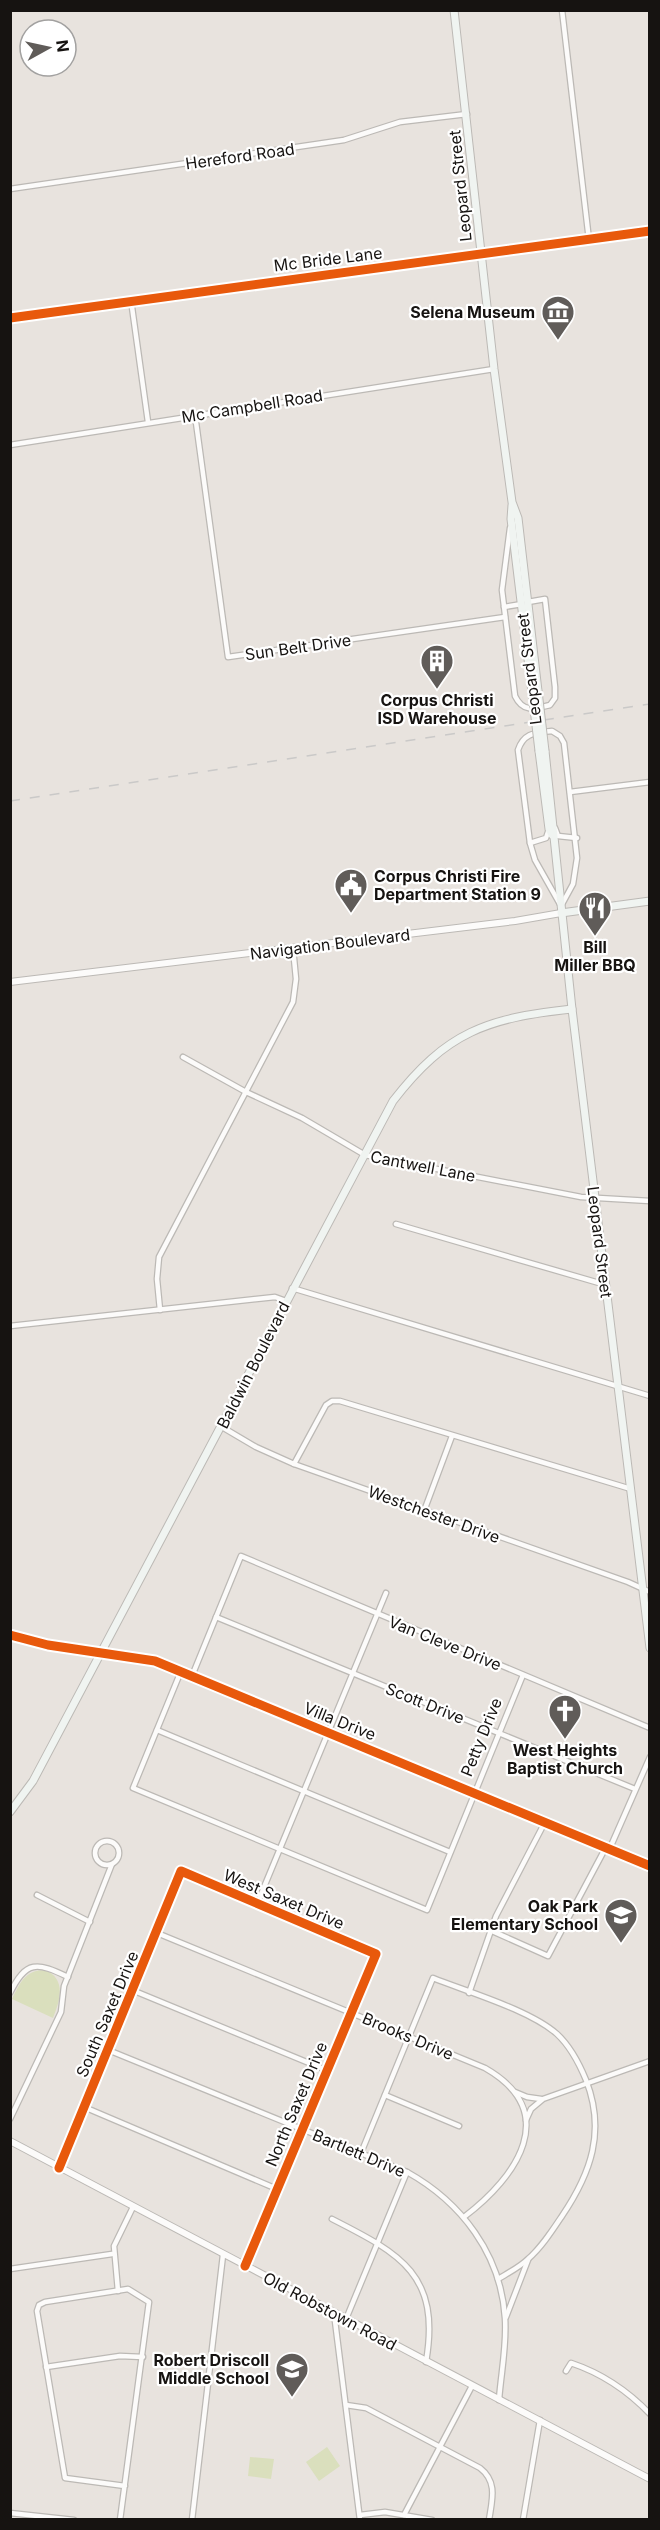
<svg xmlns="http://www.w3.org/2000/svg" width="660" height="2530" font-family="Inter,sans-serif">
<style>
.green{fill:#dadfbd}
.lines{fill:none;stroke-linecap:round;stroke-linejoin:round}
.minor-casing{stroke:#bcb9b5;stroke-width:7}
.tertiary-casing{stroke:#bcb9b5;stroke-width:8}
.secondary-casing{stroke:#bcb9b5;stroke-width:9}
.minor{stroke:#fcfbfa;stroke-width:4.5}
.tertiary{stroke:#fcfbfa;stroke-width:6}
.secondary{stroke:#f0f4f1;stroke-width:7}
.rail{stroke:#cac9c8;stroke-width:1.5;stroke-dasharray:10 10;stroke-linecap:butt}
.secondary-bridge-casing{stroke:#bcb9b5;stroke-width:9;stroke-linecap:butt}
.secondary-bridge{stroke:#f0f4f1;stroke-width:7}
.cycleway-casing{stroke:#fff;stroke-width:13}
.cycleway{stroke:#e8590c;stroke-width:9}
.labels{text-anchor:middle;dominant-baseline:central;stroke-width:4.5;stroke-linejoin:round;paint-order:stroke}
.street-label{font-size:16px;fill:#161311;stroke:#fff}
.poi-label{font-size:16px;font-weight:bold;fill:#161311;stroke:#fff;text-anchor:end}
</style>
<rect width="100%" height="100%" fill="#e8e3de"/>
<g class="green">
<path d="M45,1970c22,9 15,31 8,48l-41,-19c8,-16 13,-29 33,-29z"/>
<path d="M327,2447l13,19 -21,15 -13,-19z"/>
<path d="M250,2457l24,2 -3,20 -23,-3z"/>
</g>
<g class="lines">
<g class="minor-casing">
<g id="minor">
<path d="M562,10l27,230"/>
<path d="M10,189l307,-45 27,-4 56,-18 67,-8"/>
<path d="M131,300l17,122"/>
<path d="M195,415l33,242 277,-40"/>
<path d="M10,445l484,-76"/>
<path d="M510,528l-8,62 13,106c8,17 20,13 35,9l5,-7v-11l-10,-88 -17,3"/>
<path d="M504,607l18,-3"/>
<path d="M552,731l8,5 4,7 13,115 -4,26 -12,22 -26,-46 -5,-17 -12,-93c6,-18 18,-17 34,-19z"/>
<path d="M570,792l80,-10"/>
<path d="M555,828l3,8 19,2"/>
<path d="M530,843l16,-5 3,-9"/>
<path d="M183,1057l63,35 56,26 63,37 216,42 69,4"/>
<path d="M396,1224l210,61"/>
<path d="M292,1288l358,108"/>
<path d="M160,1310l-3,-31 2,-22 134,-255 3,-23 -3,-31"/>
<path d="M10,1326l265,-29 11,4"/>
<path d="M222,1427l34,20 38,17 334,118 22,10"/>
<path d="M294,1464l32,-59 6,-4h8l291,88"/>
<path d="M424,1511l28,-75"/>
<path d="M216,1617l419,172"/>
<path d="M181,1671l-48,117 294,122 96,-235"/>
<path d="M192,1676l49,-120 409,172"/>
<path d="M157,1730l293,122"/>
<circle cx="107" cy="1853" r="12"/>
<path d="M610,1848l40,-91"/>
<path d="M37,1895l53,27"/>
<path d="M257,1904l129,-311"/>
<path d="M492,1931l56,25 58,-109"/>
<path d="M157,1933l328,135c77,44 32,109 -21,149"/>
<path d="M132,1990l194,80"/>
<path d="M10,1993c16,-33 27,-31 58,-16"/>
<path d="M469,1993l27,-77 49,-94"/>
<path d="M108,2050l299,122c54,30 94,82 98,146 2,27 -4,55 -6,82"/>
<path d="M515,2092l12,5 14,2"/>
<path d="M385,2095l74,31"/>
<path d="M84,2107l193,82"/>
<path d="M10,2119l51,-107 3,-26 48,-122"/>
<path d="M526,2120l5,-11 12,-10 107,-38"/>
<path d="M361,2153l72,-175c35,14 97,32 124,56 14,13 22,29 29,46 20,51 5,93 -24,136 -10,15 -21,32 -34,43 -8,8 -20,14 -30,20"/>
<path d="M59,2168l122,-297 195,83 -131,312"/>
<path d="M332,2219c69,35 109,56 94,143"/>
<path d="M10,2269l102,-15"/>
<path d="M118,2291l-4,-45 19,-39"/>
<path d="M334,2313l26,207"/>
<path d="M506,2317l22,-57"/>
<path d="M346,2319l61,-147"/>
<path d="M46,2367l74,-11 23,1"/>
<path d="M566,2371l5,-8c30,10 57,28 79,51"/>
<path d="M346,2405l20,3 114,60c18,14 12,32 9,52"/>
<path d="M10,2513l64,7"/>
<path d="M360,2515l25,-3 47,8"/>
<path d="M404,2515l68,-129"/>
<path d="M120,2520l29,-218 -21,-13 -83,13 -6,3 -2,6 28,167 60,8"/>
<path d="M192,2520l31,-265"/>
<path d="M523,2520l17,-100"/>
</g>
</g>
<g class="tertiary-casing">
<g id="tertiary">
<path d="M10,318l640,-87"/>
<path d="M10,982l505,-61 46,-8"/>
<path d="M10,1635l38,10 107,16 495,205"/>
<path d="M10,2141l640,338"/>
</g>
</g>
<g class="secondary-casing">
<g id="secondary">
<path d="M454,10l40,359 18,133 6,16 20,173"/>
<path d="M512,505l-1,14 21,173"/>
<path d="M539,751l10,78 3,6"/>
<path d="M545,751l27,258 78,639"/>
<path d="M561,913l89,-12"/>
<path d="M10,1812l23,-31 360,-680c53,-69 94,-83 179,-92"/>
</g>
</g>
<use href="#minor" class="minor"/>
<use href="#tertiary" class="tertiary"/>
<use href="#secondary" class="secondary"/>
<path class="rail" d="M10,801l640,-97"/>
<g class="secondary-bridge-casing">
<g id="secondary-bridge">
<path d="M538,691l7,60"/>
<path d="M532,692l7,59"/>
</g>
</g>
<use href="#secondary-bridge" class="secondary-bridge"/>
<g class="cycleway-casing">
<g id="cycleway">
<path d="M10,318l640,-87"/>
<path d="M10,1635l38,10 107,16 495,205"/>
<path d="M59,2168l122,-297 195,83 -131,312"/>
</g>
</g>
<use href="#cycleway" class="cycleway"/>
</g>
<defs>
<g id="museum-pin" transform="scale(1.725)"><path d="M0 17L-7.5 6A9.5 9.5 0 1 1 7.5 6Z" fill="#605c59" stroke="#fff"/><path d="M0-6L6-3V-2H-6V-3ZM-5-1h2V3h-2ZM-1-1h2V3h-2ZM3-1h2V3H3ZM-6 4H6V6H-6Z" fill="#fff"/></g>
<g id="building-pin" transform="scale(1.725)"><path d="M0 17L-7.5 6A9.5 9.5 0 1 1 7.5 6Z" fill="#605c59" stroke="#fff"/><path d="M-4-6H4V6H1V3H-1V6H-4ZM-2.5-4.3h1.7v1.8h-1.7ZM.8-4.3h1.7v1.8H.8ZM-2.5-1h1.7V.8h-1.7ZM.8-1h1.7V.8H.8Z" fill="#fff"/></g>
<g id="civic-pin" transform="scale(1.725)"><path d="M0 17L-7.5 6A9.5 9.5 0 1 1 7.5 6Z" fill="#605c59" stroke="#fff"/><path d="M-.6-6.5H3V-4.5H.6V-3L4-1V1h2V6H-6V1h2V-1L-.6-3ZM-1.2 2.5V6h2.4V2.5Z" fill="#fff"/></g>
<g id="restaurant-pin" transform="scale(1.725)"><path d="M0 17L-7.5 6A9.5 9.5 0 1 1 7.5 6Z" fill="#605c59" stroke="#fff"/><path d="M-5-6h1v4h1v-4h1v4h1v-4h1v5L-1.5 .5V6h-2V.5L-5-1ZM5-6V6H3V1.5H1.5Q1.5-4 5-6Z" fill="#fff"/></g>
<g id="church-pin" transform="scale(1.725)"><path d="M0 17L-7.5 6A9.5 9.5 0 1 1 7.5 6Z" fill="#605c59" stroke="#fff"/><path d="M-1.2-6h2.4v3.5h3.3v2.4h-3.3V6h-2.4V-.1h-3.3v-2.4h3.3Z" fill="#fff"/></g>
<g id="school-pin" transform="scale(1.725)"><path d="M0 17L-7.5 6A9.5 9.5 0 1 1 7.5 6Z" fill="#605c59" stroke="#fff"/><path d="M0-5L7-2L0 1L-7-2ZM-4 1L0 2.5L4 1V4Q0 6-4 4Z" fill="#fff"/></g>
</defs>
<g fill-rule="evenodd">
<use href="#museum-pin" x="558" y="312"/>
<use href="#building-pin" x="437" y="661"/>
<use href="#civic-pin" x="351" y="885"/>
<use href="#restaurant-pin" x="595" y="908"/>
<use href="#church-pin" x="565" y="1711"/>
<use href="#school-pin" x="621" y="1915"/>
<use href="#school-pin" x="292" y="2369"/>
</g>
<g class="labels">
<g class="street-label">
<text transform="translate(240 156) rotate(-8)">Hereford Road</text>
<text transform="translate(460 186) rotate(-96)">Leopard Street</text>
<text transform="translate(328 259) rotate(-7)">Mc Bride Lane</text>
<text transform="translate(252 406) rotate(-9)">Mc Campbell Road</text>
<text transform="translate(298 647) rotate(-8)">Sun Belt Drive</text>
<text transform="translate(529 669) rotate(-97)">Leopard Street</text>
<text transform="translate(330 944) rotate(-7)">Navigation Boulevard</text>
<text transform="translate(423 1166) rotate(11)">Cantwell Lane</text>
<text transform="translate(600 1242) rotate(83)">Leopard Street</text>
<text transform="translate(253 1365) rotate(-63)">Baldwin Boulevard</text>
<text transform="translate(434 1514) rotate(20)">Westchester Drive</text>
<text transform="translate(445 1643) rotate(22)">Van Cleve Drive</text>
<text transform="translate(425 1703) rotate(22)">Scott Drive</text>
<text transform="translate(340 1721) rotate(22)">Villa Drive</text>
<text transform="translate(481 1737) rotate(-68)">Petty Drive</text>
<text transform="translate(284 1899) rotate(23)">West Saxet Drive</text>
<text transform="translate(107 2014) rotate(-67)">South Saxet Drive</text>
<text transform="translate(408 2036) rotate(23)">Brooks Drive</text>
<text transform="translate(296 2104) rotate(-67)">North Saxet Drive</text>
<text transform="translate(359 2153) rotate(23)">Bartlett Drive</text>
<text transform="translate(330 2311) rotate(28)">Old Robstown Road</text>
</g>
<g class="poi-label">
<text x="535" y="312">Selena Museum</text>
<text x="437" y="700" text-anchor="middle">Corpus Christi<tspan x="437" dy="18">ISD Warehouse</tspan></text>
<text x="374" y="876" text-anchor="start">Corpus Christi Fire<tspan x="374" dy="18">Department Station 9</tspan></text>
<text x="595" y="947" text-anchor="middle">Bill<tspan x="595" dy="18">Miller BBQ</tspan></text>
<text x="565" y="1750" text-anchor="middle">West Heights<tspan x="565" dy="18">Baptist Church</tspan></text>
<text x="598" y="1906">Oak Park<tspan x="598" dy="18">Elementary School</tspan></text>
<text x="269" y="2360">Robert Driscoll<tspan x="269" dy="18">Middle School</tspan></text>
</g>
</g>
<rect width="660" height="2530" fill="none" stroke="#161311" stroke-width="24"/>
<g transform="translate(48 48) rotate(82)"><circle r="28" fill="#ffffff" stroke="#a2a1a0" stroke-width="1.5"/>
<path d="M0-4.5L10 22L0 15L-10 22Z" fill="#605c59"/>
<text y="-9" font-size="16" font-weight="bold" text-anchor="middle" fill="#161311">N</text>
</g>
</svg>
